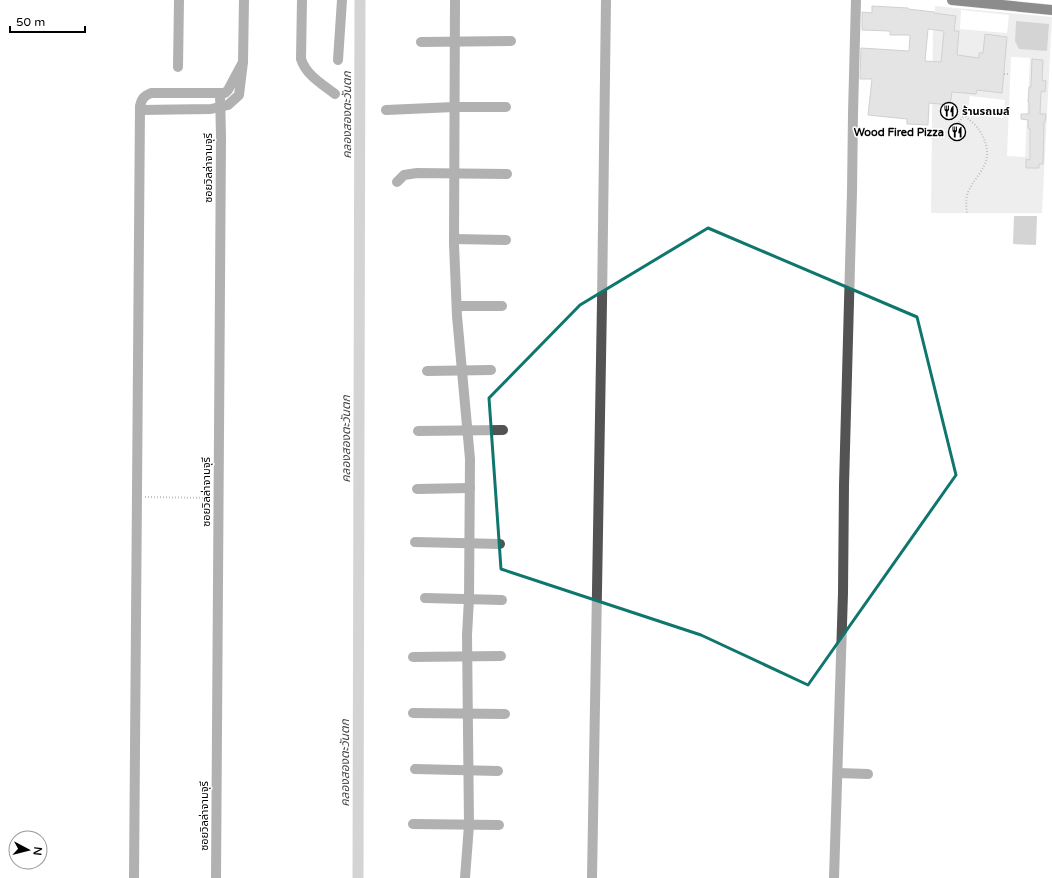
<svg xmlns="http://www.w3.org/2000/svg" width="1052" height="878" font-family="'Varela Round','Noto Sans Thai',sans-serif">
<style>
.green{fill:#dadada;fill-rule:evenodd}
.water{fill:#a1a1a1}
.lines{fill:none;stroke-linecap:round;stroke-linejoin:round}
.canal{stroke:#a1a1a1;stroke-width:11}
.building{fill:#c3c3c3;stroke:#979797;fill-rule:evenodd}
.major-casing{stroke:#dbdbdb;stroke-width:11}
.path{stroke:#757575;stroke-width:2;stroke-dasharray:1 2;stroke-linecap:butt}
.minor{stroke:#535353;stroke-width:10}
.major{stroke:#000;stroke-width:10}
.marked{fill:none;stroke:#0f766e;stroke-width:3;stroke-linejoin:round}
.labels{text-anchor:middle;dominant-baseline:central;stroke-width:3;stroke-linejoin:round;paint-order:stroke}
.poi-label{font-size:11px;font-weight:bold;fill:#000;stroke:#fff;text-anchor:start}
.street-label{font-size:11px;fill:#000;stroke:#fff}
.water-label{font-size:12px;font-style:italic;fill:#424242;stroke:#fff}
</style>
<rect width="100%" height="100%" fill="#fff"/>
<path class="green" d="M935,6l117,11 -10,196h-111l2,-184zM961,10l48,5 -2,18 -47,-4zM1011,57l19,1 -5,99 -18,-1zM970,96l35,4 -2,18 -38,-5 1,-5 2,1z"/>
<g class="water">
<path d="M1016,21l33,3 -2,27 -28,-2 -4,-8z"/>
<path d="M1014,216h23l-1,29 -23,-1z"/>
</g>
<g class="lines">
<path class="canal" d="M358,878l2,-878"/>
</g>
<g class="building">
<path d="M872,6l36,2v1l26,3v1l22,3 -2,15h5l-2,24 22,3v-5h4l2,-19 22,3 -5,56 -25,-3 -1,4 -24,-2 -2,13 -21,-2 -1,22 -21,-1v-5l-39,-4 4,-36h-12l1,-31 48,3 1,-16h-20v-4l-28,-1v-18l10,1zM928,29l16,2 -3,31 -16,-1z"/>
<path d="M1032,59l11,1 -1,20 4,1 -1,11 -4,-1 -1,23h6l-1,8h-1l-1,42h-4v4h-13v-9l4,1v-31l-2,-1v-8l-7,-1v-5h8v-12h-1l1,-15h2z"/>
</g>
<g class="lines">
<g class="major-casing">
<path id="major" d="M952,0l100,10"/>
</g>
<g class="path">
<path d="M1004,74h6"/>
<path d="M962,108c2,10 9,12 15,19 5,6 9,15 10,23 2,18 -15,29 -20,45 -1,6 -1,12 0,18"/>
<path d="M957,128l1,-4 6,-9"/>
<path d="M145,497l64,1"/>
</g>
<g class="minor">
<path d="M302,0l-1,59c5,16 21,25 34,35"/>
<path d="M455,0l-1,244 3,72 13,143 -1,140 -2,36 2,190 -4,53"/>
<path d="M421,42l90,-1"/>
<path d="M338,60l4,-60"/>
<path d="M178,67l1,-67"/>
<path d="M140,110l71,-1 17,-4 11,-10 4,-33 1,-62"/>
<path d="M386,110l68,-3h52"/>
<path d="M397,182l7,-7 13,-2 90,1"/>
<path d="M454,239l52,1"/>
<path d="M457,306h45"/>
<path d="M427,371l64,-1"/>
<path d="M418,431l85,-1"/>
<path d="M417,489l53,-1"/>
<path d="M415,542l85,2"/>
<path d="M425,598l77,2"/>
<path d="M413,657l88,-1"/>
<path d="M413,713l92,1"/>
<path d="M415,769l83,2"/>
<path d="M838,773l30,1"/>
<path d="M413,824l86,1"/>
<path d="M134,878l6,-772c2,-8 4,-10 11,-13h74l3,-3 15,-28"/>
<path d="M216,878l5,-741 -1,-44"/>
<path d="M592,878l10,-576 4,-302"/>
<path d="M834,878l9,-285 1,-108 8,-293 1,-79 3,-113"/>
</g>
<use href="#major" class="major"/>
</g>
<path d="M0 0H1052V878H0ZM708,228l209,89 39,158 -148,210 -107,-50 -200,-66 -12,-171 91,-93z" fill="#fff" fill-opacity=".55" fill-rule="evenodd"/>
<path class="marked" d="M708,228l209,89 39,158 -148,210 -107,-50 -200,-66 -12,-171 91,-93z"/>
<defs>
<g id="restaurant-ring" transform="scale(0.9)"><circle r="9.5" fill="#fff" stroke="#000" stroke-width="1.5"/><path d="M-5-6h1v4h1v-4h1v4h1v-4h1v5L-1.5 .5V6h-2V.5L-5-1ZM5-6V6H3V1.5H1.5Q1.5-4 5-6Z" fill="#000"/></g>
</defs>
<g fill-rule="evenodd">
<use href="#restaurant-ring" x="949" y="111"/>
<use href="#restaurant-ring" x="957" y="132"/>
</g>
<g class="labels">
<g class="poi-label">
<text x="962" y="111">ร้านรถเมล์</text>
<text x="944" y="132" text-anchor="end">Wood Fired Pizza</text>
</g>
<g class="street-label">
<text transform="translate(208 168) rotate(-90)">ซอยวิลล่าจามจุรี</text>
<text transform="translate(206 492) rotate(-90)">ซอยวิลล่าจามจุรี</text>
<text transform="translate(204 816) rotate(-90)">ซอยวิลล่าจามจุรี</text>
</g>
<g class="water-label">
<text transform="translate(347 115) rotate(-90)">คลองสองตะวันตก</text>
<text transform="translate(346 439) rotate(-90)">คลองสองตะวันตก</text>
<text transform="translate(345 763) rotate(-90)">คลองสองตะวันตก</text>
</g>
</g>
<g transform="translate(28 850) rotate(97)"><circle r="19" fill="#ffffff" stroke="#999999"/>
<path d="M0-3L7 15L0 10L-7 15Z" fill="#000000"/>
<text y="-6" font-size="11" font-weight="bold" text-anchor="middle" fill="#000000">N</text>
</g>
<path d="M10 26v6h75v-6" fill="none" stroke="#000000" stroke-width="2"/>
<text x="16" y="26" font-size="12" fill="#000000" stroke="#ffffff" stroke-width="3" paint-order="stroke">50 m</text>
</svg>
